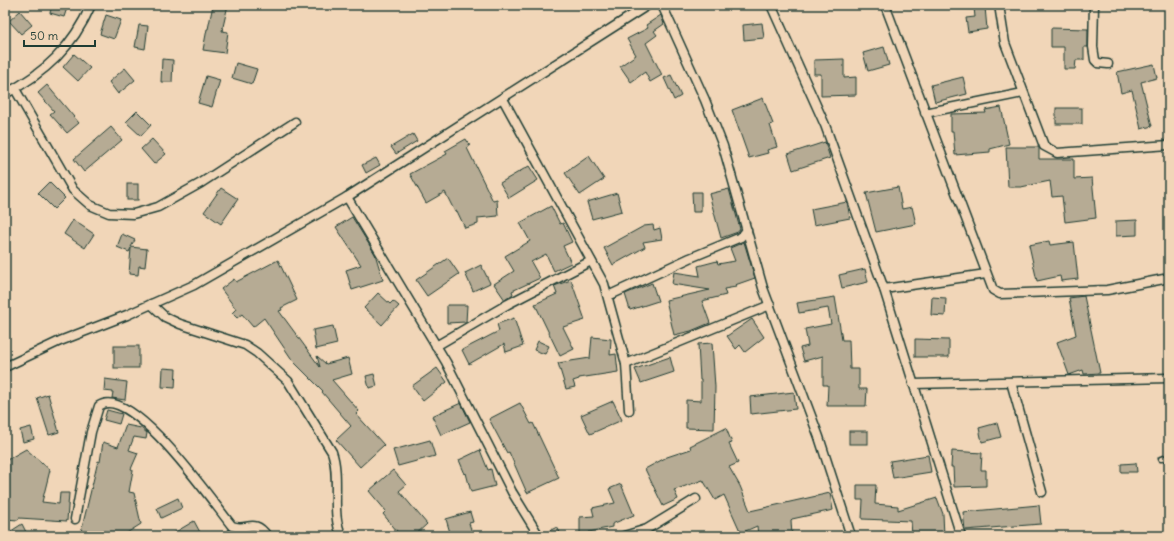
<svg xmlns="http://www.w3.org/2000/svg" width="1174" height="541" font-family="Delius,sans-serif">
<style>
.building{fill:#b6ab94;stroke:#1f3d34}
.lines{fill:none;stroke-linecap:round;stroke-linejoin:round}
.lane-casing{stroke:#1f3d34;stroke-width:7}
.street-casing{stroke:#1f3d34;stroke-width:11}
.lane{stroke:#f1d6b8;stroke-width:4}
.street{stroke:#f1d6b8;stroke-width:8}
</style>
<rect width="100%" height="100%" fill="#f1d6b8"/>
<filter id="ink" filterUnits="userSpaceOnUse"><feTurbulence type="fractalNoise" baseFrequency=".025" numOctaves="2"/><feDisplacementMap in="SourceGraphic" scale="8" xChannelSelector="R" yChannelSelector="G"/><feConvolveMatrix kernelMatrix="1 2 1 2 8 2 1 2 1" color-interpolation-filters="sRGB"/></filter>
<g filter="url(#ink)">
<g class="building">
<path d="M52,5h16l-4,12 -14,-4z"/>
<path d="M213,5h15l-6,26 6,1 -3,21 -22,-3 4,-21h1z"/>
<path d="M985,7l2,22 -19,3 -2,-14 9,-1 -1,-9z"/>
<path d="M20,11l12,14 -11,9 -12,-13z"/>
<path d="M106,15l15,5 -7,19 -14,-5z"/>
<path d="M661,15l3,9 -10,7 3,4 -11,8 16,32 -12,7 -5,-10 -14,10 -11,-16 16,-11 -9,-16 21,-11 -2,-3z"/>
<path d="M762,23l2,15 -20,2 -1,-15z"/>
<path d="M139,25l9,1 -3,23 -10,-2z"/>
<path d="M1051,28l37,1v18h-4v13h-8l-1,9h-11v-22h-13z"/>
<path d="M884,47l5,18 -21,6 -5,-18z"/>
<path d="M74,54l16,14 -12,13 -15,-14z"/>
<path d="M162,59l11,1 -1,22h-11z"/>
<path d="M844,59v19l12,-1v18l-35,1v-22h-7v-14z"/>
<path d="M236,63l21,6 -5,15 -20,-6z"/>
<path d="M1154,64l3,14 -16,4 11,44 -11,3 -9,-39 -11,3 -4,-21z"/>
<path d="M125,68l10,12 -17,14 -9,-12z"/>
<path d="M671,75l10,21 -7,4 -10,-22z"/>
<path d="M206,76l14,4 -8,27 -14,-4z"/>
<path d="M963,77l4,17 -32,8 -4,-17z"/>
<path d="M47,85l32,38 -12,10 -17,-19 4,-3 -16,-18z"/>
<path d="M763,98l10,26 -3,1 7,22 -10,3 1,3 -19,5 -17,-48z"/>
<path d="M1001,107l8,37 -19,5v3l-35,3 -2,-24h-2v-17l35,-1 -1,-3z"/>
<rect x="1056" y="108" width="26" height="16"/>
<path d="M137,111l14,14 -10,11 -15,-14z"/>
<path d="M111,127l11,13 -38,32 -10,-13z"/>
<path d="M413,134l4,7 -21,13 -5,-7z"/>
<path d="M152,139l14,15 -12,10 -13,-15z"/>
<path d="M466,139l4,7 -3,2 26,53 4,-1 1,16 -20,2v6l-13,4 -8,-17 -2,1 -10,-20 -19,11 -16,-29 37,-20 -2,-3z"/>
<path d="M825,142l5,16 -37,12 -5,-16z"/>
<path d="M1006,147h33v12h35v20l18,-1 4,40 -31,4 -3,-26 -10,1 -2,-16 -29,6h-13z"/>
<path d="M589,156l15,23 -24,16 -15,-22z"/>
<path d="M376,158l4,7 -14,8 -4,-8z"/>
<path d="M529,166l9,14 -29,18 -9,-15z"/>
<path d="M49,182l16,16 -11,11 -16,-16z"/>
<rect x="127" y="184" width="11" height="16"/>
<path d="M898,187l4,22 10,-2 4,17 -40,8 -10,-39z"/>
<path d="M221,188l17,11 -17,25 -17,-12z"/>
<path d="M729,189l11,40 -2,3 -17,6 -12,-44z"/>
<path d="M692,192h9v20h-8z"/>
<path d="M617,193l5,18 -30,8 -5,-17z"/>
<path d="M847,202l3,16 -36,7 -3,-16z"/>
<path d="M551,206l9,18 3,-1 9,19 -9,4 8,17 -17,8 -8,-17 -15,8 9,16 -28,13 1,3 -8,6 -11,-16 20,-13 -9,-15 25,-15 -10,-18z"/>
<path d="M352,217l23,37 8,26 -31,10 -6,-20 15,-5 -25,-38z"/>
<path d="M73,220l21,14 -9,14 -21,-14z"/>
<path d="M1137,220v15l-21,1v-15z"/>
<path d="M653,225l1,5 6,-2 2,11 -19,3 2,5 -32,18 -9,-17 40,-22z"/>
<path d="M122,234l13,6 -4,7 16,2 -2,18 -6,-1 -1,9 -9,-1 2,-26 -2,4 -12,-5z"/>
<path d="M1049,241l1,4 24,-3 4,37 -17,2 -1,-5 -23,5 -8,-36z"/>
<path d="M744,242l11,36 -20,7 1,2 -12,2 2,6 -24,6 8,22 -19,8 -17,4 -8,-35 44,-10 -38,-6 2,-12 26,4 -2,-10 19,-5 1,3 17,-3 -5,-13z"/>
<path d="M448,258l11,16 -32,22 -11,-16z"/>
<path d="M278,260l19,40 -16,8 1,2 -3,1 41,56 -3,-11 9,8 22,-6 4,16 -20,6 27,31 -3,3 28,31 -24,22 -24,-27 15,-14 -29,-34 1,-1 -30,-30 -29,-43 -11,9 -11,-13 -5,4 -5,-5 4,-4 -15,-20 13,-10 2,3z"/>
<path d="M481,265l9,18 -17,8 -8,-18z"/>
<path d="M865,269l3,13 -26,6 -3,-13z"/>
<path d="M571,280l14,40 -22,7 11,22 -14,7 -25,-52 22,-10 -3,-8z"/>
<path d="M652,283l6,18 -28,9 -5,-16z"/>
<path d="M378,293l12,11 3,-3 6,5 -17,19 -18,-17z"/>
<path d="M1084,296l16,77 -16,1 -1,-4 -14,5 -12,-33 19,-7 -7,-37z"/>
<path d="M835,297l7,43h7l1,29h9v20h8l-1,17h-39l1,-21h-5v-29l-19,5 -4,-13 8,-2 -3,-17 26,-5 -3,-16 -29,5 -2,-10z"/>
<path d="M932,297l14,1 -1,18 -14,-1z"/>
<path d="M447,305h20l-1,17 -19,1z"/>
<path d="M514,318l9,28 -17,6 -2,-8 -35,20 -7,-14 37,-19 -2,-7z"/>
<path d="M752,319l12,18 -19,15 -5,-7 -4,4 -9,-13z"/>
<path d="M333,326l4,18 -21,5 -3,-19z"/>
<path d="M592,337l19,2 -1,16 6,-1 2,18 -39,6v1l-6,2 2,6 -9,2 -8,-26 32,-5z"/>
<path d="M915,339l34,1v17h-34z"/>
<path d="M538,341l11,5 -4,8 -11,-4z"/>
<path d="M712,343l3,44 -1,42 -28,-1v-28l15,1v-21h-1l-2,-36z"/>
<rect x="114" y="346" width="25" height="22"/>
<path d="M670,357l4,15 -33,11 -6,-14z"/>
<path d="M163,368l13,1 -1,19 -13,-1z"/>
<path d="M437,368l10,14 -24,19 -11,-15z"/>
<path d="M374,374l3,12 -8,2 -3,-12z"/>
<path d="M105,379l22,3 -2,18 -13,-2 1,-6 -9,-1z"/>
<path d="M794,392l2,17 -45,5 -1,-17z"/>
<path d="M48,394l11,38 -10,3 -12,-37z"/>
<path d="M613,401l9,19 -32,14 -9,-19z"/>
<path d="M461,403l9,19 -29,13 -9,-19z"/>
<path d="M520,403l11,21 2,-1 26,55 -32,15 -18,-41 -2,1 -18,-34z"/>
<path d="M107,410l15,4 -3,10 -15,-4z"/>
<path d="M997,423l4,14 -19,5 -3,-14z"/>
<path d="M126,425l15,3 6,5 -1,6 -12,-2 -5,13 9,3 -7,16 2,1 -4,22 5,1 7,31 -19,12h-42l18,-75 2,1 3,-20 15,5z"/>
<path d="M31,427l3,12 -11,3 -3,-12z"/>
<path d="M726,428l6,15 -3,1 9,19 -9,4 11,19 10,25 80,-18 3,17 -41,9 -1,1 1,16h-34l-1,-10 -16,7 -17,-38 -9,5 -12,-20 -29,10 4,9 -15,7 -18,-37 22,-12 24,-8 -1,-3z"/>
<rect x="849" y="431" width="19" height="13"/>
<path d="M430,440l5,16 -37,10 -5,-16z"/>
<path d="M26,449l24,21 -8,32 17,2 1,-11h9l-2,28 -48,-3 -1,2 -13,-1v-58z"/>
<path d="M480,450l8,20 3,-1 4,17 -24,6 -5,-19 -1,1 -6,-14z"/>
<path d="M952,451l30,2 -1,17h5v16l-32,1 -1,-20h-2z"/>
<path d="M928,455l3,17 -38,6 -3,-17z"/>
<path d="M1136,463l1,9h-16v-8z"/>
<path d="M393,470l13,15 -7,6 28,33 -13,12h-13l-18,-22 3,-3 -17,-20z"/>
<path d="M621,484l13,31 -22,9v3l-23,5 1,4h-10v-19l14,-1 -2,-8 23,-5 -6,-14z"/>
<path d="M857,485h19l-1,19 23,2v4l39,-12 6,16 1,22h-32l-1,-15 -49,-2 1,-19h-6z"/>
<path d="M178,498l4,10 -21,10 -4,-10z"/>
<path d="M1039,505l2,19 -76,6 -2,-18z"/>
<path d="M470,512l3,10 -4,1 4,13h-22l-5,-17z"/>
<path d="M194,521l8,15h-33z"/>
<path d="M22,524l6,12h-23v-1z"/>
<path d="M557,527l5,9h-10l-3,-5z"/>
</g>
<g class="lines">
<g class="lane-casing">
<path id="lane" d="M1161,459l8,-2"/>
</g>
<g class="street-casing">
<g id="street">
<path d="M662,5l43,95 18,46 40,142 56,149 32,99"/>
<path d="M771,5l54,120 59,164 77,247"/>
<path d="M885,5l108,285 7,4 107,-4 62,-12"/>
<path d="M999,5l6,38 39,103 13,7 112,-8"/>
<path d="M1094,5l-1,42 2,13 3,3 10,1"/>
<path d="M15,89l58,101 17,15 19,8 24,1 25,-7 43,-24 94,-61"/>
<path d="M5,94c40,-21 68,-47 86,-89"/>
<path d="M503,99l101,185 22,80 3,46"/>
<path d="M925,113l98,-20"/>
<path d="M347,197l99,165 66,130 27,44"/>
<path d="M884,289l102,-15"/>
<path d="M608,296l82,-38 51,-21 6,-7"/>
<path d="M151,304l14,13 15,7 65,21 12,8 31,28 44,71c9,25 -2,63 10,84"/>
<path d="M436,346l72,-42 83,-43"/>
<path d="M626,364l144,-59"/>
<path d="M5,367l55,-26 67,-26 67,-30 153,-88 301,-192"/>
<path d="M1011,382l31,110"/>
<path d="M913,384l256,-6"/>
<path d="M75,519l16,-87 8,-26c32,-23 115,98 133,120 15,6 22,-9 35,10"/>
<path d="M624,536l23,-7 49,-30"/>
</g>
</g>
<use href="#lane" class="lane"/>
<use href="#street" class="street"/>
</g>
</g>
<rect width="1174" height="541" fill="none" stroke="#f1d6b8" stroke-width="20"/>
<rect x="10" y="10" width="1154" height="521" fill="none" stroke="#1f3d34" stroke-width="1.5" filter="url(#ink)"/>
<path d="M24 40v6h71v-6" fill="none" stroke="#1f3d34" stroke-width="2"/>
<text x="30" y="40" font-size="12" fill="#1f3d34" stroke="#f1d6b8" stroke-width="3" paint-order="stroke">50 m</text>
</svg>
